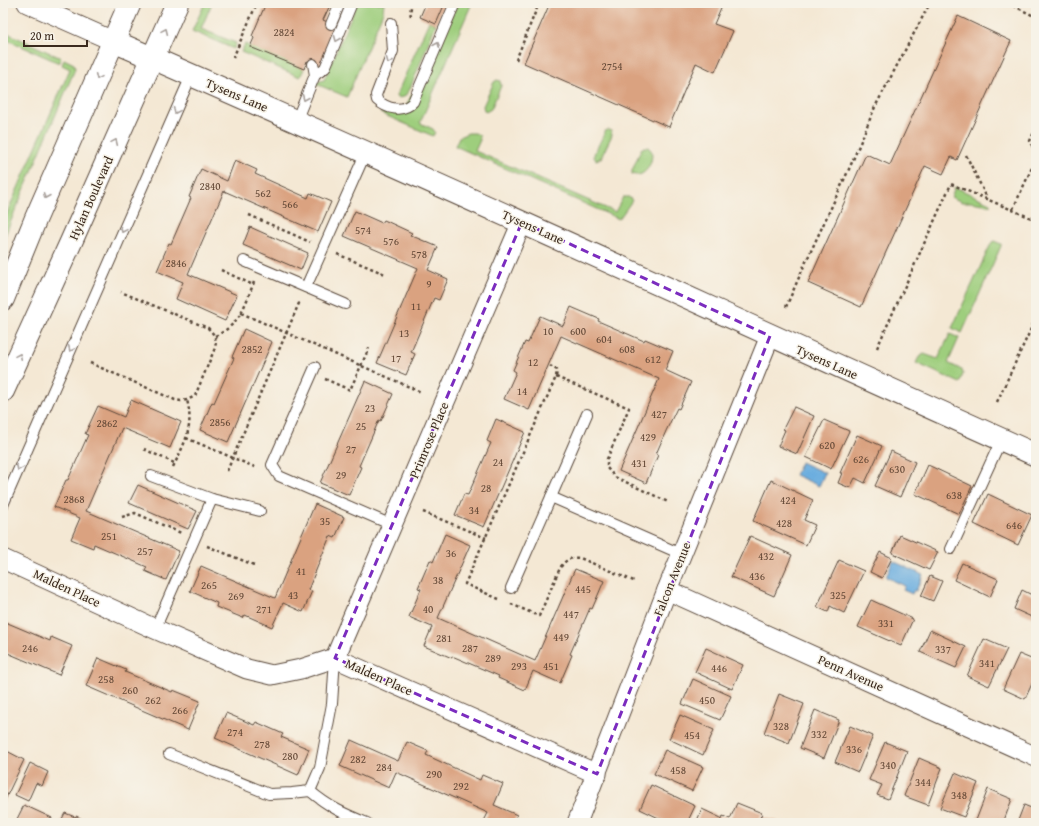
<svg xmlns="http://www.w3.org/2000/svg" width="1039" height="826" font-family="'Gentium Book Plus',serif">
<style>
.green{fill:#9ece7d;stroke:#6c7c4e}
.water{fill:#6baddf;stroke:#536c7e}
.building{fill:#daa280}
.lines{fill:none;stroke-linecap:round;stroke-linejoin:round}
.lane-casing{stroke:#574639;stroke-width:12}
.street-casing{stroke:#574639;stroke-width:21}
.secondary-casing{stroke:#574639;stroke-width:24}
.primary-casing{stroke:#574639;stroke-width:24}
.path{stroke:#574639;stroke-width:2.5;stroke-dasharray:3 3;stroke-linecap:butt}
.lane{stroke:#fff;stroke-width:10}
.street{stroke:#fff;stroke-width:19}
.secondary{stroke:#fff;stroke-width:22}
.primary{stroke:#fff;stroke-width:22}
.oneway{stroke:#a79f9a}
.marked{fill:none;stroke:#7b2cbf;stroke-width:3;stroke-dasharray:8 5;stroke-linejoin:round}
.labels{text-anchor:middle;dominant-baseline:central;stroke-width:3;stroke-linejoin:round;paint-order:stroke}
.number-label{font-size:11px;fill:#634836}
.street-label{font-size:13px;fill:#3b2a1e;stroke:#f7f3e8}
</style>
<rect width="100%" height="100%" fill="#f7f3e8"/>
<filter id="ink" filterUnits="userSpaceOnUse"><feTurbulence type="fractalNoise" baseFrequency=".025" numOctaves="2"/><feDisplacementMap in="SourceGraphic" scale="8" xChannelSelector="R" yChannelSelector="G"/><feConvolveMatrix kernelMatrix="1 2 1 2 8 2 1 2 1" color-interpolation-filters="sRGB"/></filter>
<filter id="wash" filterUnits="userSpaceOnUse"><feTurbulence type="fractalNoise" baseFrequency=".012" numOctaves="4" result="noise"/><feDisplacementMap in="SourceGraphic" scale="16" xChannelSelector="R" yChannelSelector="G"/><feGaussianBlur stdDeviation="0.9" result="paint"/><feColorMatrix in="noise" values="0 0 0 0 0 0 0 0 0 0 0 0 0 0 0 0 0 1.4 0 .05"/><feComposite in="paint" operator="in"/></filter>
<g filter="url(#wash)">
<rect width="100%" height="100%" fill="#f4e8d4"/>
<g class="green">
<path d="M205,3h7l-11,26 35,14 -2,6 -42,-18z"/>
<path d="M357,3h27l-1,9 -36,85 -33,-14 10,-3z"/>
<path d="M458,3h14l-52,120 13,6 2,3 -2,4 -53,-23 23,-1z"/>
<path d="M429,21l7,3 -26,65 -6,8 -7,1 -1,-2z"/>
<path d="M3,31l58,27 -2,5 -56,-25z"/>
<path d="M245,44l59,25 -4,8 -59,-25z"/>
<path d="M64,59l10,5 1,5 -72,171v-18l67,-153 -8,-4z"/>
<path d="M497,80l3,1 1,5 -10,23 -5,3 -2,-2 -1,-4 11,-24z"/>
<path d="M606,130h3l2,1 1,4 -11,23 -5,2 -2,-3v-3z"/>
<path d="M468,133h7l4,2 1,5 -5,11 140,61 8,-15h6l3,3 -1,2 -12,17 -164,-73 4,-9z"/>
<path d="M644,147h4l3,3c4,10 -6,30 -19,24v-3l9,-22z"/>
<path d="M955,187l35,16v2l-19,-3h-9l-11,-5z"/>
<path d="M994,241l7,3v2l-39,87 -10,-5 36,-78 4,-8z"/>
<path d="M950,334l9,4 -11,25 14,7 1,4 -3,9 -44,-20 3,-6 5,-3 14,5z"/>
</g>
<g class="water">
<path d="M801,462l24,11 -6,13 -24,-11z"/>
<path d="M893,561l30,14 -7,16 -2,-1 -2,4 -9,-4 2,-4 -19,-9z"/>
</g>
<g id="blocks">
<g class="building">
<path d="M266,3h65l-8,17 15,7 -18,39 -13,-5 -3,8 -54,-22 4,-9 -2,-2z"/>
<path d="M426,3h19l-9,21 -16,-7z"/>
<path d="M550,3h173l-9,21 19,7 -18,41 -19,-9 -27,64 -145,-64z"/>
<path d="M958,16l53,25 -54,119 -6,-3 -8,17 -18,-8 -64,141 -53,-24 58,-129 24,11z"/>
<path d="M235,160l22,10 -2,4 53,24 2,-5 21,9 -13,30 -94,-41 -36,83 49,21 -12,26 -49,-22 7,-17 -26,-11 12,-28 2,1 20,-46 -2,-1 12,-28 26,12z"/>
<path d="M355,211l27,12 2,-3 28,13 -2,2 28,12 -10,23 20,9 -9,21 -5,-2 -23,54 4,2 -9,21 -29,-12 41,-95 -74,-32z"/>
<path d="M250,227l58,26 -7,17 -58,-25z"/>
<path d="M571,307l28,12 -1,2 46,20 1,-2 28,12 -8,19 26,12 -12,27 -2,-1 -11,23 -10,23 2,1 -12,28 -27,-12 40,-92 -98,-43 -32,74 -25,-11 12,-27 -3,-2 12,-28 3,1 12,-27 23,10z"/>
<path d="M244,329l28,13 -44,100 -28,-12 12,-28 2,1 20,-45 -2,-1z"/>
<path d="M365,381l28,13 -12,27 -2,-1 -20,46 2,1 -12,28 -29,-12z"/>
<path d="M131,400l50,22 -11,26 -48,-20 -36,83 93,40 -13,29 -21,-9 2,-4 -16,-7 -37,-16 -1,4 -22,-9 9,-21 -26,-11 12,-27h2l20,-45 -3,-1 13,-28 26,11z"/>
<path d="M794,407l20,9 -17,38 -19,-8 7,-16 -2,-1z"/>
<path d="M496,419l29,13 -41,95 -29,-12 9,-21 4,1 23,-52 -4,-2z"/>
<path d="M824,420l25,11 -18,38 -25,-12z"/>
<path d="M857,435l25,11 -17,37 -10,-5 -5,10 -12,-5 4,-10h-2z"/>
<path d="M891,451l24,11 -15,35 -25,-11z"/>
<path d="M928,465l44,21 -13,28 -44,-20z"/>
<path d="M771,480l42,20 -9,20 11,5 -9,20 -53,-24z"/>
<path d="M138,485l59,26 -9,18 -59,-26z"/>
<path d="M988,494l44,21 -14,30 -44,-21z"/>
<path d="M315,504l29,13 -9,21 -5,-2 -22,54 4,1 -9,21 -20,-9 -11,24 -27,-12 -2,3 -27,-11 1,-4 -27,-12 11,-25 74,32z"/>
<path d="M445,534l25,11 -32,73 97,43 40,-92 29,12 -12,28 -2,-1 -20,46 2,1 -12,28 -27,-12 -8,19 -27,-12 1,-2 -47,-20v2l-28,-12 8,-19 -23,-10 12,-28 -3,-1 12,-28 3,2z"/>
<path d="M900,535l38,17 -9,18 -37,-17z"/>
<path d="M750,536l42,19 -18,41 -43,-19z"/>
<path d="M880,552l12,6 -10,20 -12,-6z"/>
<path d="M839,560l25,11 -20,42 -14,-7 -2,6 -11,-5z"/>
<path d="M962,563l36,16 -8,18 -36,-17z"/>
<path d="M930,576l12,5 -9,20 -12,-5z"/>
<path d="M1022,590l14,7v22l-22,-10z"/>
<path d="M871,600l42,19 -12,27 -43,-19z"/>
<path d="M3,621l47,20 1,-4 21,9 -13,29 -56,-24z"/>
<path d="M930,630l36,17 -10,21 -36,-16z"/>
<path d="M984,639l23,10 -18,37 -22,-10z"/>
<path d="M706,648l37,17 -11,24 -37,-17z"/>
<path d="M1019,654l17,7v14l-11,24 -22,-10z"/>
<path d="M98,658l28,12 -1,2 47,20 1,-2 27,11 -12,29 -102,-44z"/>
<path d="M693,679l38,17 -11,24 -38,-16z"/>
<path d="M779,694l25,10 -15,39 -25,-10z"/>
<path d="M815,710l24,10 -15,38 -24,-10z"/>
<path d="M226,713l28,12 2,-3 27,12 -2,3 28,12 -11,26 -83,-37z"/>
<path d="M680,715l34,15 -11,25 -34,-16z"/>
<path d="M850,726l23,10 -15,36 -23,-10z"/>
<path d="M351,740l47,21 9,-19 21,9 -2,4 54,25 2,-5 21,9 -9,21 23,10 -4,8h-30l5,-10 -92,-41 -7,16 -49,-22z"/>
<path d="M885,742l22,9 -19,48 -11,-4 5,-10 -13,-5z"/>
<path d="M3,749l21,11 -21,44z"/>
<path d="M665,750l38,17 -11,24 -38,-17z"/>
<path d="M919,758l23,10 -14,37 -24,-9z"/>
<path d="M30,763l18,9 -6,14 -6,-3 -8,18 -13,-6z"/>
<path d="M955,773l23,10 -14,34 -24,-9z"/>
<path d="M651,785l44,21 -8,17h-18l-29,-14z"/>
<path d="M988,789l24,10 -9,24h-28z"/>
<path d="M737,803l25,10 -4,10h-38l3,-7 7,3z"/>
<path d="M24,805l28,13 -2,5h-35z"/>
<path d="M1024,805l12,5v13h-19z"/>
<path d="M702,809l19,9 -2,5h-23z"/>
<path d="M65,813l10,4 1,-1 15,7h-31z"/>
<path d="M763,817l8,3 1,-1 9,4h-20z"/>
</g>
</g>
</g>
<g filter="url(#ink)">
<use href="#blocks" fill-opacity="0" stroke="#574639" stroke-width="1"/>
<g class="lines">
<g class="lane-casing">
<g id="lane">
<path d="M391,23l2,28 -17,44 1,5c10,9 26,13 36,2l42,-99"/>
<path d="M331,24l9,-21"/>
<path d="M315,75l10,-7 27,-65"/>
<path d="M296,121l19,-46 -2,-11"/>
<path d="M244,261l101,43"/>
<path d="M306,287l60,-135"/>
<path d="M315,367l-43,98 7,11 113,49"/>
<path d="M587,414l-36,83 130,57"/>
<path d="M151,476l61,23 48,12"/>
<path d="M3,505l188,-429"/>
<path d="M951,549l50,-109"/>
<path d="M511,588l40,-91"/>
<path d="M155,629l57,-130"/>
<path d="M169,754l100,40 23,-1 18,-2 10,-23 12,-64 3,-46"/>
<path d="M310,791c19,16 34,23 57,32"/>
</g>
</g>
<g class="street-casing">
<g id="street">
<path d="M27,3l86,38"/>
<path d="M3,559l152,70 92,40 25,6 29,-6 34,-11 262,116"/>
<path d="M667,590l369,167"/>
<path d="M335,658l187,-436"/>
<path d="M577,823l90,-233 103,-254"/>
</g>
</g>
<g class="secondary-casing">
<path id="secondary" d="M113,41c310,134 615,276 923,414"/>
</g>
<g class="primary-casing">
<g id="primary">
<path d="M3,299l33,-81 94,-215"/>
<path d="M3,391l68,-149 106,-239"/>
</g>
</g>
<g class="path">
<path d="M1008,3l28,14"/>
<path d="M411,16l-1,-4 2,-9"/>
<path d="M233,58l24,-55"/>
<path d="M516,60l23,-57"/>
<path d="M1036,128l-6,13 6,13"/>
<path d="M966,155l21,43"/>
<path d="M1013,209l23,-50"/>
<path d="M249,215l61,27"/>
<path d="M337,254l48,20"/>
<path d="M221,270l32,15"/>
<path d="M786,307l18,-41 46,-99 25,-60 55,-104"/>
<path d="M241,313l180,79"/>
<path d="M215,336c25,-11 30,-31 39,-54"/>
<path d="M877,348l74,-164 85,36"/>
<path d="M90,363l85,37 6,1 6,-1 8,-4 20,-48c2,-9 0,-13 -7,-20l-87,-36"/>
<path d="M556,377l73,31 -22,51v9l8,9 53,25"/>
<path d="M325,379l25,11 19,-42"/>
<path d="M997,402l39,-84"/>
<path d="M186,438l71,30"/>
<path d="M144,449l30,14"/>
<path d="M173,467c12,-24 21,-40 14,-67"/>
<path d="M227,471l73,-170"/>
<path d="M423,512l63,26"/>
<path d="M122,517l13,-4 46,20"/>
<path d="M207,546l47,19"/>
<path d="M499,599l-34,-15 91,-207 1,-7 -7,-4"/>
<path d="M511,604l28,12 21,-48c5,-8 10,-11 20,-10l56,24"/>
</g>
<use href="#lane" class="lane"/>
<use href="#street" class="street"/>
<use href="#secondary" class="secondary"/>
<use href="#primary" class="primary"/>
</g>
<defs><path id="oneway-chevron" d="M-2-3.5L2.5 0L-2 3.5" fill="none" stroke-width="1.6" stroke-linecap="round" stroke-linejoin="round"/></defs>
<g class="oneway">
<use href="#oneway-chevron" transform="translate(165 31) rotate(-66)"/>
<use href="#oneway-chevron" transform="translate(337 39) rotate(112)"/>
<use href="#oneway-chevron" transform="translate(437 45) rotate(-67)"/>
<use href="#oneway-chevron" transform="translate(389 61) rotate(112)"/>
<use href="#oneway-chevron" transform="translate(98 77) rotate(114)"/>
<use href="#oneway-chevron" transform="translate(305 98) rotate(113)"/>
<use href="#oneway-chevron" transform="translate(176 111) rotate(114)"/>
<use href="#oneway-chevron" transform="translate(115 142) rotate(-66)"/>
<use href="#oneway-chevron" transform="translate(46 196) rotate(113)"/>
<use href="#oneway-chevron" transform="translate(123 230) rotate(114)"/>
<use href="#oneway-chevron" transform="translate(71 349) rotate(114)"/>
<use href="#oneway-chevron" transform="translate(19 356) rotate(-66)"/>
<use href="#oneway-chevron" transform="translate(19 468) rotate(114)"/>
</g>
</g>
<path class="marked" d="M522,222l248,114 -173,438 -262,-116z"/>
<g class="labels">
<g class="number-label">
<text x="284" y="32">2824</text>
<text x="612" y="66">2754</text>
<text x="210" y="186">2840</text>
<text x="263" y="193">562</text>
<text x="290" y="204">566</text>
<text x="363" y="230">574</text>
<text x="391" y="241">576</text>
<text x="419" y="254">578</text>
<text x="176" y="263">2846</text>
<text x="429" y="284">9</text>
<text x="416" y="306">11</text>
<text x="548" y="331">10</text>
<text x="578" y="331">600</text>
<text x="404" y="333">13</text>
<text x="604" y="339">604</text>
<text x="252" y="349">2852</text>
<text x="627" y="349">608</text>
<text x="396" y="358">17</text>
<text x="653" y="359">612</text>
<text x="533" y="362">12</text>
<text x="522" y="391">14</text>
<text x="370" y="408">23</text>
<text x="659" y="414">427</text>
<text x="220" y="422">2856</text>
<text x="107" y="423">2862</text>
<text x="361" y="426">25</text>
<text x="648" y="437">429</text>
<text x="827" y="445">620</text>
<text x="351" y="449">27</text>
<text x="861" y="459">626</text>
<text x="498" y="462">24</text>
<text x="639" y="463">431</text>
<text x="897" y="469">630</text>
<text x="341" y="475">29</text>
<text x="486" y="488">28</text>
<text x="954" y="495">638</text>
<text x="74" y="499">2868</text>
<text x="788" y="500">424</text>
<text x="474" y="510">34</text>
<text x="325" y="521">35</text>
<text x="784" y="523">428</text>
<text x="1014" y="525">646</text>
<text x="109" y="536">251</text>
<text x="145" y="551">257</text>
<text x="451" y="553">36</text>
<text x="766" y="556">432</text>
<text x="301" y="571">41</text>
<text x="757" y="576">436</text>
<text x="438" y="580">38</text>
<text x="209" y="585">265</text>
<text x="583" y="589">445</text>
<text x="293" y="595">43</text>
<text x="838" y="595">325</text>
<text x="236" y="596">269</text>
<text x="264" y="609">271</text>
<text x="428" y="609">40</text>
<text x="571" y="614">447</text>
<text x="886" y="623">331</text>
<text x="561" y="637">449</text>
<text x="444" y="638">281</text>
<text x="30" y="648">246</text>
<text x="470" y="648">287</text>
<text x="943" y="649">337</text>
<text x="493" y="658">289</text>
<text x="987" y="663">341</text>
<text x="519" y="666">293</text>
<text x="551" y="666">451</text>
<text x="719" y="668">446</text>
<text x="106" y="679">258</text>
<text x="130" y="690">260</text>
<text x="153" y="700">262</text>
<text x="707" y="700">450</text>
<text x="180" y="710">266</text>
<text x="781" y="726">328</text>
<text x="235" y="732">274</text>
<text x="819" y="734">332</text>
<text x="692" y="735">454</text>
<text x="262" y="744">278</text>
<text x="854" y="749">336</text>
<text x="290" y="756">280</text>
<text x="358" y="759">282</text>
<text x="888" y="765">340</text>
<text x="384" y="767">284</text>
<text x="678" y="770">458</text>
<text x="434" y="774">290</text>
<text x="923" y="782">344</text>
<text x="461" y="786">292</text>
<text x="959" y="795">348</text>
</g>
<g class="street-label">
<text transform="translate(237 95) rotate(23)">Tysens Lane</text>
<text transform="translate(91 198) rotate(-66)">Hylan Boulevard</text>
<text transform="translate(533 227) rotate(24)">Tysens Lane</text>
<text transform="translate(827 362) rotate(24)">Tysens Lane</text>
<text transform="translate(429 440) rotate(-67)">Primrose Place</text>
<text transform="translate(672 579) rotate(-68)">Falcon Avenue</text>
<text transform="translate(67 588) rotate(25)">Malden Place</text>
<text transform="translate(851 673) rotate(24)">Penn Avenue</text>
<text transform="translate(379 677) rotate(24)">Malden Place</text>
</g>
</g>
<rect width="1039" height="826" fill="none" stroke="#f7f3e8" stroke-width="16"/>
<path d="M24 40v6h63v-6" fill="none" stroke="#3b2a1e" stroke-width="2"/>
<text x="30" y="40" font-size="12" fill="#3b2a1e" stroke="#f7f3e8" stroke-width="3" paint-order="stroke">20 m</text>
</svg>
